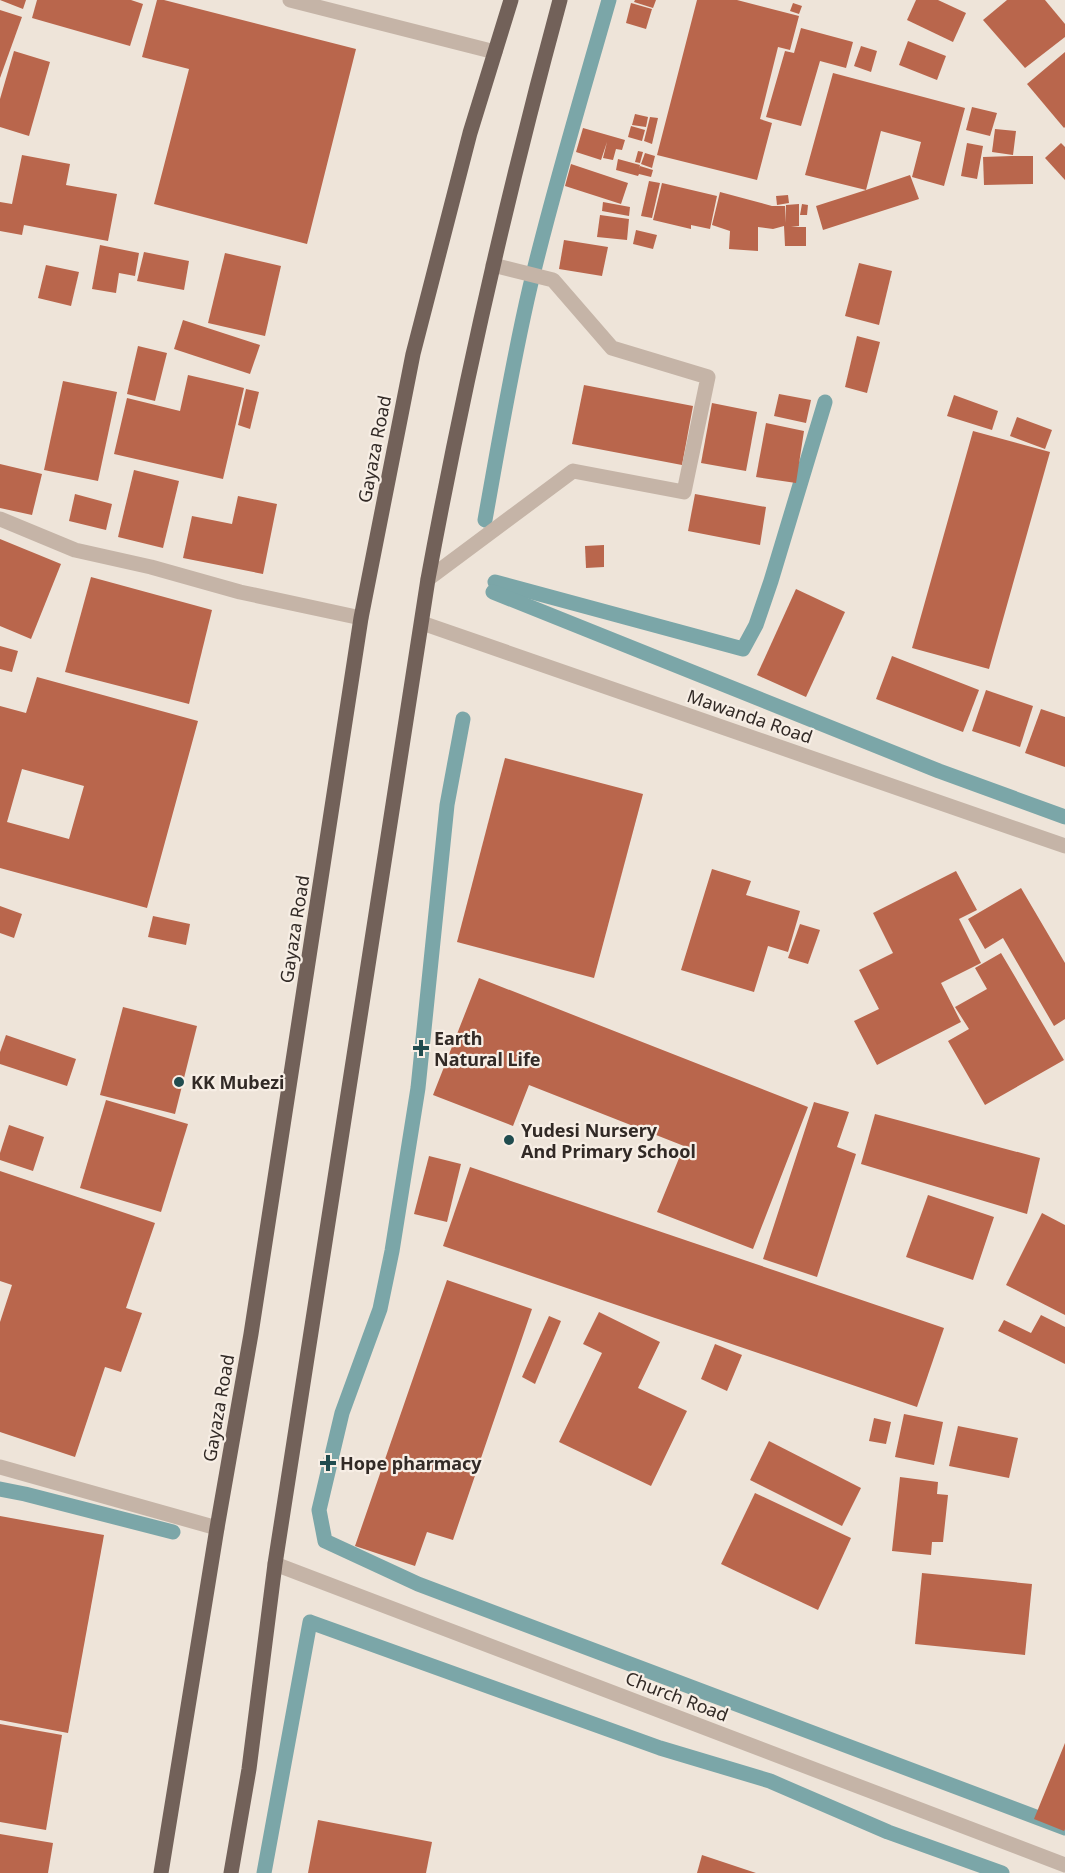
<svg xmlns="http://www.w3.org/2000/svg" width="1065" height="1873" font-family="'Noto Sans',sans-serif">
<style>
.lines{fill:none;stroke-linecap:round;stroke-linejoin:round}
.stream{stroke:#7ba6a8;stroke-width:15}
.building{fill:#b9664c;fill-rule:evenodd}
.service{stroke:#c5b4a7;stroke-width:15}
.minor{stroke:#c5b4a7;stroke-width:15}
.tertiary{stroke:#c5b4a7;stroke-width:15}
.primary{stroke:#726159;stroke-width:15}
.poi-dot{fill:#204c4f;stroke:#f7eee5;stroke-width:2}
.labels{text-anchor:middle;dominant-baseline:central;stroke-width:4.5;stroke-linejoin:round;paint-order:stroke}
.street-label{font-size:18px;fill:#322a26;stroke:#f7eee5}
.poi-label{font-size:18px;font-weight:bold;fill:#322a26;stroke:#f7eee5;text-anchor:start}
</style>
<rect width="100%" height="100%" fill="#eee4d9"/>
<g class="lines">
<g class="stream">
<path d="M485,520c14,-78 27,-156 45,-233 23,-97 52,-192 79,-287"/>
<path d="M495,582l248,67 13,-24 15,-44 54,-179"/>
<path d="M493,592l446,179 126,46"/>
<path d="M463,719l-16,86 -29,283 -26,163 -12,58 -38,104 -23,97 6,31 93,43 647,244"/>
<path d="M0,1489l25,5 148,38"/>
<path d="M264,1873l46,-251 350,126 110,33 118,51 114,41"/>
</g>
</g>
<g class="building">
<path d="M0,0h26l-3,9z"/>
<path d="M37,0h94l12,4 -13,42 -98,-28z"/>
<path d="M157,0h7l192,49 -49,195 -153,-40 35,-135 -47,-12z"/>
<path d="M635,0h21l-3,8 -19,-6z"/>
<path d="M697,0h40l62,16 -9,34 -12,-3 -18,72 12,4 -15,57 -100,-25z"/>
<path d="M916,0h22l28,13 -13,29 -46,-22z"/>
<path d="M1007,0h38l20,24v13l-40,31 -42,-48z"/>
<path d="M631,3l21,6 -6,20 -20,-6z"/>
<path d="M793,3l9,3 -3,8 -9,-3z"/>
<path d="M0,10l22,7 -22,61z"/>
<path d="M801,28l52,14 -7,26 -26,-7 -19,65 -35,-9 19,-66 9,2z"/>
<path d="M908,41l38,15 -9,24 -38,-15z"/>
<path d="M861,46l16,5 -6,21 -17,-6z"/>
<path d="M14,51l36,11 -21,74 -29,-9v-28z"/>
<path d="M1065,52v75l-1,1 -37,-44z"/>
<path d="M833,73l132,35 -21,78 -32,-9 9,-35 -40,-11 -15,59 44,-15 9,24 -96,31 -7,-24 50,-16 -61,-15z"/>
<path d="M972,107l25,6 -7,23 -24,-6z"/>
<path d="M635,114l13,3 -2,10 -14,-2z"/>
<path d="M650,117l8,1 -6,26 -8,-3z"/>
<path d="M631,126l14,4 -3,11 -14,-4z"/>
<path d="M583,128l42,12 -3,10 -6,-1 -3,11 -10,-2 4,-16 -6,18 -25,-8z"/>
<path d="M995,129l21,2 -3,24 -21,-3z"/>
<path d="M967,143l16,3 -6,33 -16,-3z"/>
<path d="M1061,143l4,4v33l-20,-22z"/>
<path d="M638,151l5,1 -3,11 -5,-1z"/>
<path d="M645,153l10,3 -3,12 -11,-4z"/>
<path d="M22,155l48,9 -4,21 51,9 -9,47 -84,-16 -2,10 -22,-4v-29l12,2z"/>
<path d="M1012,156h21v28l-49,1 -1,-28z"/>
<path d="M618,159l22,6 -1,4 1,-3 13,4 -2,7 -12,-3 -1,2 -22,-6z"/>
<path d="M571,164l57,19 -7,21 -56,-18z"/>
<path d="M649,181l11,2 -8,35 -11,-2z"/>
<path d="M662,183l55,13 -7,33 -19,-4v4l-38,-9z"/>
<path d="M720,192l52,14h13v17l1,-18 13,-1v22l-8,1h15v19h-21l-1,-20 -11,3 -15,-2v24l-29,-2 1,-18 -18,-6z"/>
<path d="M788,195l1,8 -12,2 -1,-9z"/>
<path d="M603,202l27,5 -1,9 -27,-5z"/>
<path d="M802,204l6,1 -1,10h-7z"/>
<path d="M600,215l29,4 -2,21 -30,-3z"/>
<path d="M636,230l21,5 -4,14 -20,-5z"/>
<path d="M564,240l44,7 -6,29 -43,-7z"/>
<path d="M100,245l39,8 -4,23 -16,-3 -3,20 -24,-4z"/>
<path d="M144,252l45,9 -5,29 -47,-9z"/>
<path d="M225,253l56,13 -16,70 -57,-13z"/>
<path d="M859,263l33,8 -13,54 -34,-9z"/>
<path d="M46,265l33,7 -8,34 -33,-8z"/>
<path d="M183,320l77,25 -10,29 -76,-25z"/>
<path d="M857,336l23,6 -13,51 -22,-6z"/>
<path d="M138,346l29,7 -12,48 -28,-7z"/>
<path d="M188,375l56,13 -21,91 -109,-25 13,-56 53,13z"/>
<path d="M63,381l54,11 -19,89 -54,-11z"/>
<path d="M584,385l109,21 -11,59 -110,-21z"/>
<path d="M246,389l13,3 -9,37 -12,-4z"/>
<path d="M779,394l32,6 -5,23 -32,-7z"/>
<path d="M954,395l44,16 -6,19 -45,-14z"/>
<path d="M712,403l45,9 -11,59 -45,-8z"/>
<path d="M1017,417l35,13 -7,19 -35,-13z"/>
<path d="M766,423l38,8 -8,52 -40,-6z"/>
<path d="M973,431l77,21 -61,217 -77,-21z"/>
<path d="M0,464l42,10 -10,41 -32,-7z"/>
<path d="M134,470l45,11 -16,67 -45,-11z"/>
<path d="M75,494l37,10 -6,26 -37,-9z"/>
<path d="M695,494l71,13 -6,38 -72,-14z"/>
<path d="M238,496l39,8 -14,70 -80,-16 9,-42 40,8z"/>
<path d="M0,539l61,25 -30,75 -31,-13z"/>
<path d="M604,545v22l-18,1 -1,-22z"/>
<path d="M91,577l121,33 -23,94 -124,-32z"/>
<path d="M796,589l49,23 -39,85 -49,-22z"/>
<path d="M0,646l18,5 -6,21 -12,-3z"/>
<path d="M892,656l87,34 -16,42 -87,-33z"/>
<path d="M37,677l161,44 -51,187 -147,-40v-162l26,7zM22,769l62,17 -15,53 -62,-17z"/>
<path d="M986,690l47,16 -13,41 -48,-16z"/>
<path d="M1041,709l24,8v50l-40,-14z"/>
<path d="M505,758l138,36 -49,184 -137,-36z"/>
<path d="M712,869l39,12 -5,14 54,16 -12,41 -20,-6 -14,46 -73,-22z"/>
<path d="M956,871l21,39 -18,9 22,44 -40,20 20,39 -84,43 -23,-44 25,-12 -20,-39 34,-17 -20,-40z"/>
<path d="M1021,888l44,75v56l-11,7 -51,-88 -18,11 -17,-30z"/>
<path d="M0,906l22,8 -8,24 -14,-5z"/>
<path d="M153,916l37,8 -4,21 -38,-8z"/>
<path d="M800,924l20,6 -12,34 -20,-6z"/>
<path d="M1001,953l63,107 -79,45 -37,-64 21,-12 -14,-22 32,-18 -12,-21z"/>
<path d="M479,978l329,129 -55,142 -96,-37 27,-66 -155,-61 -16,41 -80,-31z"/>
<path d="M123,1007l74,19 -22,88 -75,-19z"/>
<path d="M6,1035l70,24 -9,27 -67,-22v-12z"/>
<path d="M106,1100l82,24 -27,88 -81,-24z"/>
<path d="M814,1102l35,10 -12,35 19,7 -39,123 -54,-18z"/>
<path d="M875,1114l165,44 -13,56 -166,-50z"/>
<path d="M9,1125l35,12 -11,34 -33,-11v-7z"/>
<path d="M429,1156l32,8 -14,58 -33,-8z"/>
<path d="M470,1167l474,161 -27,79 -474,-161z"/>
<path d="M0,1171l155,52 -29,85 16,5 -21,59 -16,-5 -30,90 -75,-25v-110l12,-37 -12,-4z"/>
<path d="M928,1195l66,22 -21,63 -67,-23z"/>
<path d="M1042,1213l23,12v90l-59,-30z"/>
<path d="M447,1280l85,29 -79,231 -26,-8 -12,34 -60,-20z"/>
<path d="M599,1312l61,30 -22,46 49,23 -36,75 -92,-44 43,-89 -19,-9z"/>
<path d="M1041,1315l24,12v37l-67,-33 6,-11 27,13z"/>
<path d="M549,1316l12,5 -26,63 -13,-7z"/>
<path d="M715,1344l27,11 -15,36 -26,-12z"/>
<path d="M904,1414l39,8 -9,43 -39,-8z"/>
<path d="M874,1418l17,4 -5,22 -17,-3z"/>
<path d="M958,1426l60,12 -9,40 -60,-12z"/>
<path d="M769,1441l92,47 -19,38 -92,-46z"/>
<path d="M900,1477l38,5 -1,12 11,1 -5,47h-11l-1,13 -39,-4z"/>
<path d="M755,1493l96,45 -33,72 -97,-46z"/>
<path d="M0,1516l104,19 -36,198 -68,-13z"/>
<path d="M922,1573l110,11 -7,71 -110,-11z"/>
<path d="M0,1724l62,11 -16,95 -46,-8z"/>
<path d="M1065,1743v86l-1,2 -30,-12z"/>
<path d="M318,1820l114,22 -6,31h-118z"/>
<path d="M0,1834l53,9 -5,30h-48z"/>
<path d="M702,1855l54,18h-59z"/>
</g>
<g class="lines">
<path class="service" d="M428,579l145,-108 111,21 24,-115 -96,-29 -59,-68 -60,-15"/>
<g class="minor">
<path d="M290,0l205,52"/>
<path d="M0,519l75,31 76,17 89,25 121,26"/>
<path d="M0,1467l217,61"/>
<path d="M275,1564l790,301"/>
</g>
<path class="tertiary" d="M422,623l643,223"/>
<g class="primary">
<path d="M161,1873l56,-345 34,-194 110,-716 52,-264 57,-221 41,-133"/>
<path d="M231,1873l18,-104 26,-205 153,-985c36,-195 80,-388 132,-579"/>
</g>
</g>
<g class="poi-dot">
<path d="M418 1039h6v6h6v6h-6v6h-6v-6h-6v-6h6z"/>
<circle cx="179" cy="1082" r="6"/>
<circle cx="509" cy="1140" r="6"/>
<path d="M325 1454h6v6h6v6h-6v6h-6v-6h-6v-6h6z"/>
</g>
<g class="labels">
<g class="street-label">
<text transform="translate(374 449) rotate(-79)">Gayaza Road</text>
<text transform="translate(750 716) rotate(19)">Mawanda Road</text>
<text transform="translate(294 929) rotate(-81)">Gayaza Road</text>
<text transform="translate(218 1408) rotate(-80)">Gayaza Road</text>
<text transform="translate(677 1696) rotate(21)">Church Road</text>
</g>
<g class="poi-label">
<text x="434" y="1038">Earth<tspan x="434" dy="21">Natural Life</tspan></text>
<text x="191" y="1082">KK Mubezi</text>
<text x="521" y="1130">Yudesi Nursery<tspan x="521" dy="21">And Primary School</tspan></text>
<text x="340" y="1463">Hope pharmacy</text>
</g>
</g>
</svg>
